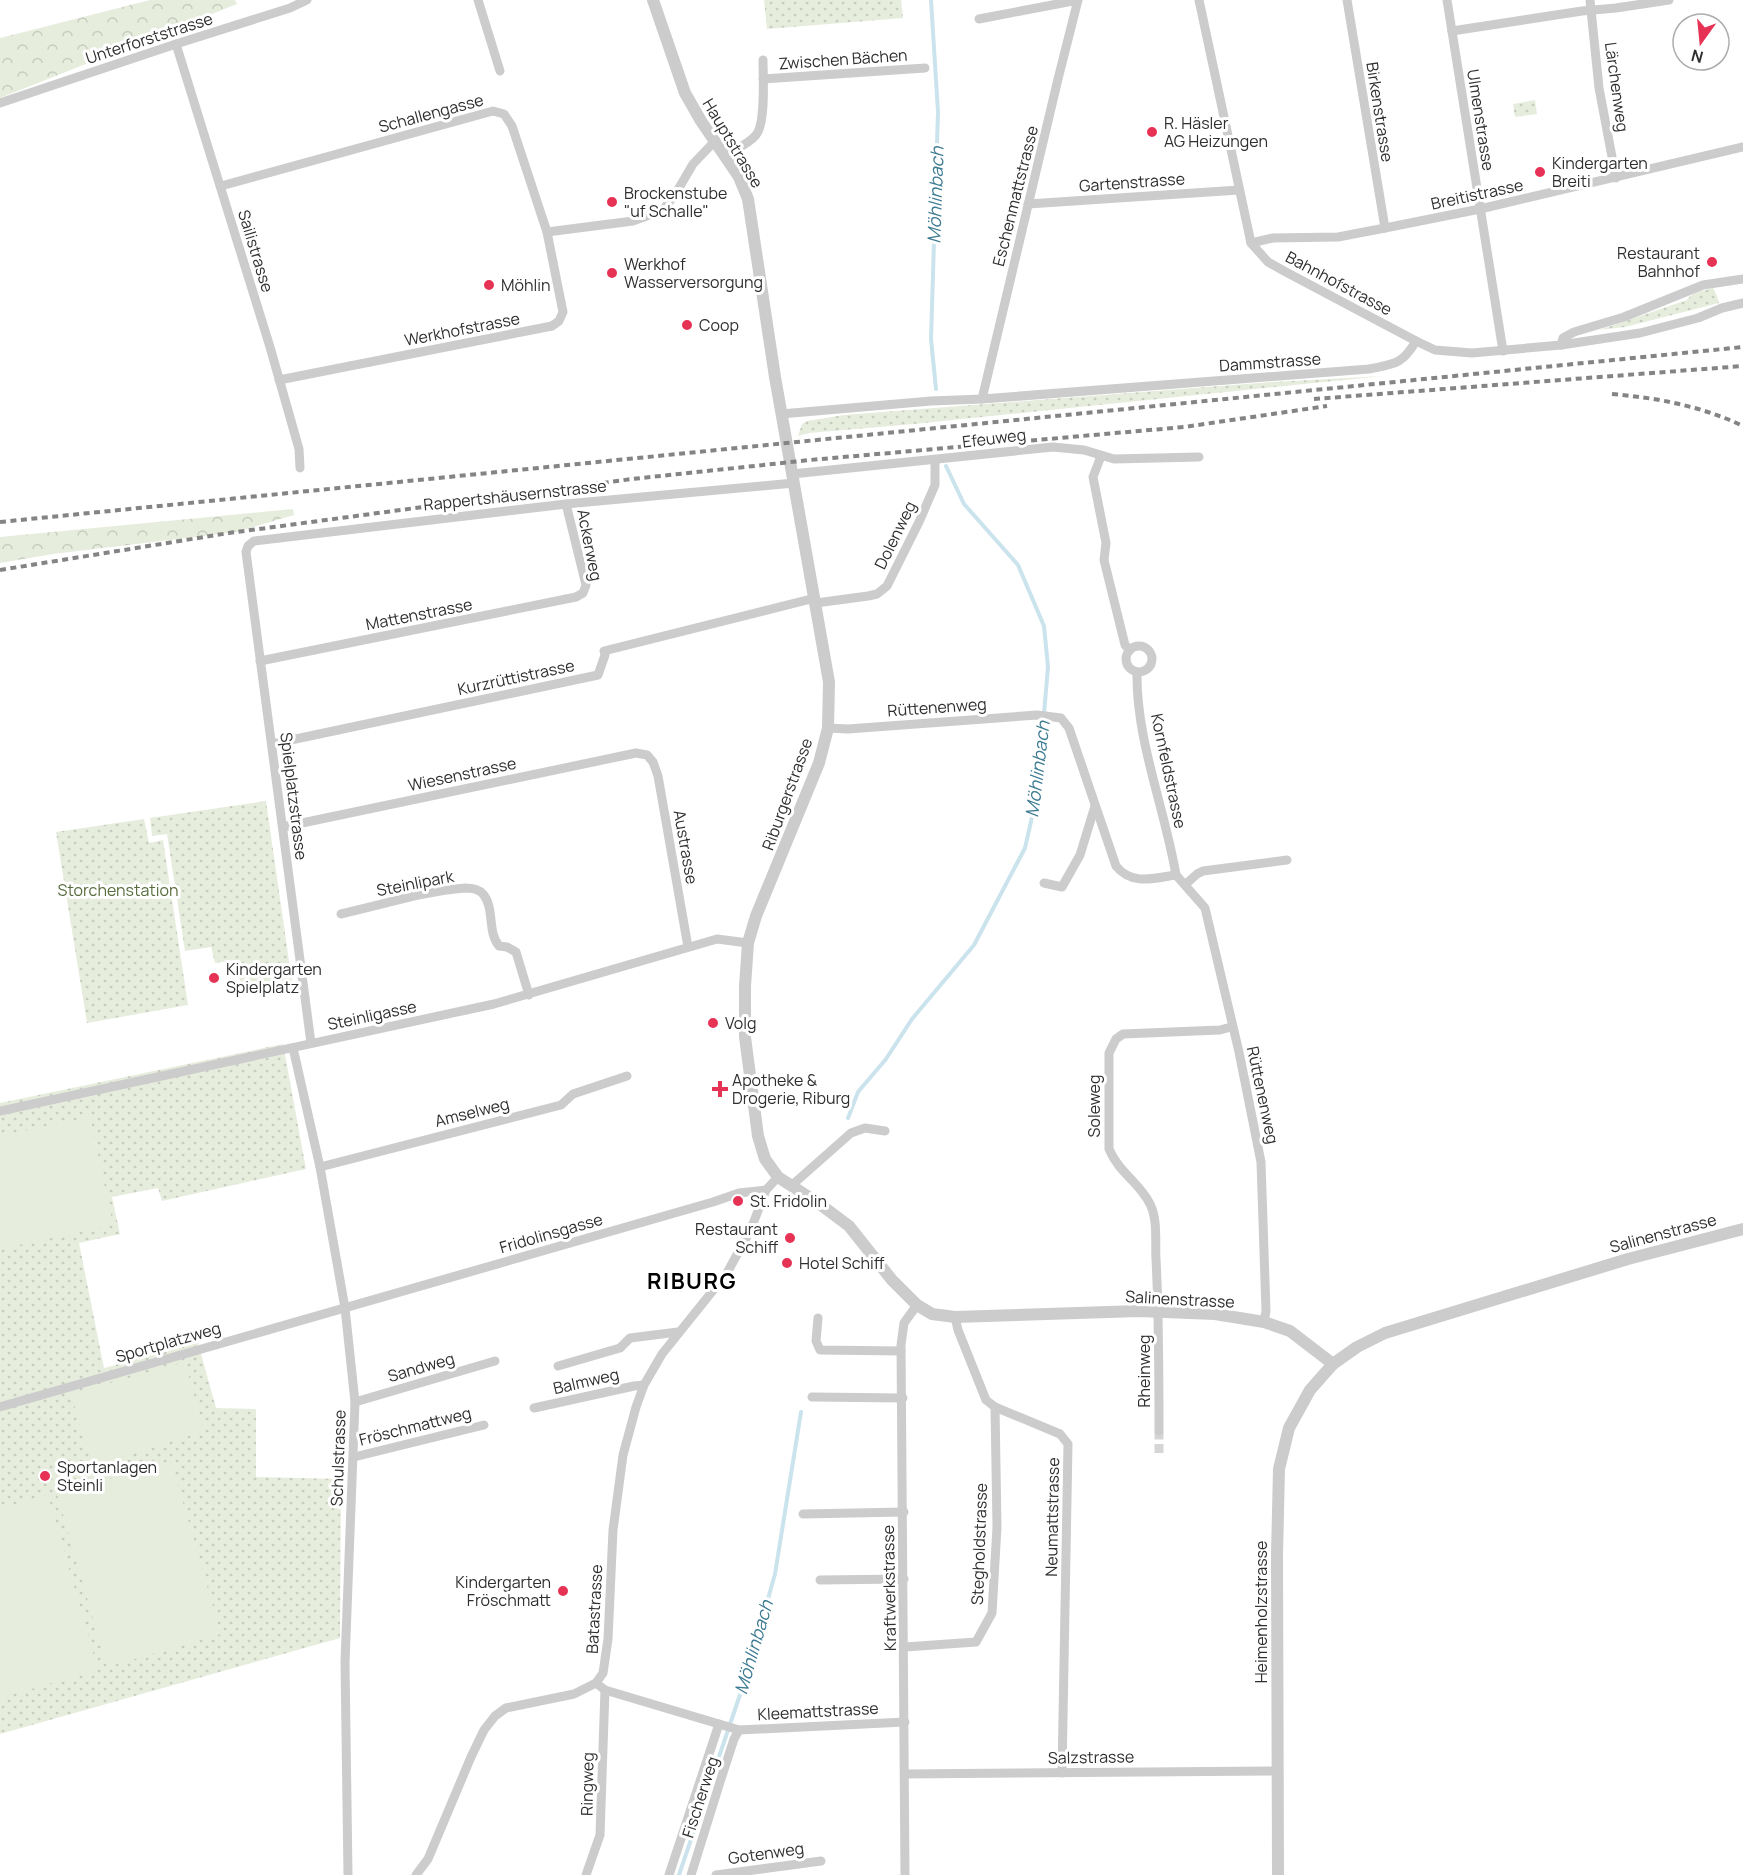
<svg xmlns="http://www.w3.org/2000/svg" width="1743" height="1875" font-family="Manrope,sans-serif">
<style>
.green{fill:url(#green-dots)}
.forest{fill:url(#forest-crowns)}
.pitch{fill:#e7eddd}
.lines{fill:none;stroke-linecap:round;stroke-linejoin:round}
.stream{stroke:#cae3ec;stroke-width:4}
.minor-tunnel{stroke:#d5d5d5;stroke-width:9;stroke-dasharray:9 4.5;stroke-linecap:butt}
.minor{stroke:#ccc;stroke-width:9}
.tertiary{stroke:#ccc;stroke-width:12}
.rail{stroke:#848484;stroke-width:4;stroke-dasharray:6 4.5;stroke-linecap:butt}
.poi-dot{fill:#e63255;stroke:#fff;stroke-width:2}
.labels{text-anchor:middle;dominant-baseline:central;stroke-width:6;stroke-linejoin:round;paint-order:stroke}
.street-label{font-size:16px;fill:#2f2f2f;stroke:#fff}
.poi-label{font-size:16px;fill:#2f2f2f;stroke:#fff;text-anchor:start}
.park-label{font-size:16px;fill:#586c3c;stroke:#fff}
.water-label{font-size:18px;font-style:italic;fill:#3d7b92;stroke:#fff}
.district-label{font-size:22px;font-weight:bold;letter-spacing:1.5px;fill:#000;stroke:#fff}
</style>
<defs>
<pattern id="green-dots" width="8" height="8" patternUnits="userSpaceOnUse" patternTransform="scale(1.5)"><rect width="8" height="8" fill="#e7eddd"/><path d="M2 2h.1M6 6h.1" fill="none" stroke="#c6ccbe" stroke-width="1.8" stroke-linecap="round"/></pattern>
<pattern id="forest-crowns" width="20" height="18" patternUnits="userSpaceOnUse" patternTransform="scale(1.5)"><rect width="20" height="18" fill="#e7eddd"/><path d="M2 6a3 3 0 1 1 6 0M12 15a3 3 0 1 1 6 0" fill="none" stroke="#c6ccbe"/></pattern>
</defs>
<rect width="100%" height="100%" fill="#fff"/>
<g class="green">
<path d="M764,0h137l2,18 -136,11z"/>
<path d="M1535,100l2,14 -22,3 -2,-13z"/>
<path d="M1713,288l4,8 2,7 -94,24 -26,3 88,-30c6,-9 16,-9 26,-12z"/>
<path d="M1383,376l-469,48 -105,9 -11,3 4,-12 5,-3 37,-6 429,-33z"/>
<path d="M266,801l26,181 -50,9 -6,-31 -21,3 -4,-16 -26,4 -18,-117 -15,2 -2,-18z"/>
<path d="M144,819l5,24 14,-3 25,165 -101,18 -31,-191z"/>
<path d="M283,1044l23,125 -144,32 -4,-13 -46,9 8,37 -41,9 25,125 94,-25 18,65 40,1v68l85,2 -1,159 -340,96v-631z"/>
</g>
<g class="forest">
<path d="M150,0h85l2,4 -237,94v-60z"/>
<path d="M293,509l1,6 -58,17 -183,22 -53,9v-26z"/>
</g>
<g class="pitch">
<path d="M90,1117l23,108 -113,24v-113z"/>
<path d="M185,1362l19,69 -112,35 -21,-72z"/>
<path d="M171,1461l50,173 -114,33 -50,-173z"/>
<path d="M48,1495l50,175 -98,28v-190z"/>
</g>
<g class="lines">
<g class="stream">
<path d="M931,0l7,112 -7,227 5,50"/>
<path d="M848,1118l10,-26 28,-33 26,-40 62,-74 51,-97 12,-53 11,-128 -4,-41 -26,-61 -54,-61 -18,-38"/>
<path d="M679,1875l67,-198 29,-103 26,-162"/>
</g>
<path class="minor-tunnel" d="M1159,1453v-22"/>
<g class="minor">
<path d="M478,0l22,71"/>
<path d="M1199,0l52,243 17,19 16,9 132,70 19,9 37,3 89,-8 79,-12 58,-15 24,-10 21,-5"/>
<path d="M1347,0l38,228"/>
<path d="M1447,0l56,351"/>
<path d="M1590,0l9,88 17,90"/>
<path d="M979,19l99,-19"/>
<path d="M1452,31l130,-20 34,-3 53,-8"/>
<path d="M176,44l94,303 29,102 1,19"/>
<path d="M763,79l162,-11"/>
<path d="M0,103l176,-59 114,-36 17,-8"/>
<path d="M724,156c10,-6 25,-12 32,-21 10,-11 7,-59 7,-75"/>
<path d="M221,186l272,-75 11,3 8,12 35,106 86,-11 30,-11 13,-17 17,-29 21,-22"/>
<path d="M1028,204l211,-14"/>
<path d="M1251,243l22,-5 65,-1 47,-9 95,-19 263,-62"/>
<path d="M1561,345l2,-7 11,-6 50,-15 79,-32 40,-6"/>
<path d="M279,380l273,-54 7,-5 4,-9 -16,-80"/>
<path d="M982,399l76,-320 20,-79"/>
<path d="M781,414l150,-13 51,-2 387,-30c25,-5 33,-4 47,-28"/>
<path d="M1101,456l-8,21 13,66 -2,17 21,85 5,5"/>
<path d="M792,474l261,-27 31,3 30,9 85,-2"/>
<path d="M816,603l52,-7 9,-2 10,-8 32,-64 16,-37v-25"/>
<circle cx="1139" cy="659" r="13"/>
<path d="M260,661l316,-64 7,-4 3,-8 -20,-81"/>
<path d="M1137,673c-1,67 28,136 39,202"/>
<path d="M828,728l20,1 189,-14 24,3 8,10 47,138c16,20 39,12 60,9l29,33 34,144 22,110 5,149 -2,11"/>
<path d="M272,744l326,-69 7,-20 -1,-4 211,-53"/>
<path d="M283,827l353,-74 11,2 6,7 5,14 30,171"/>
<path d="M1044,883l18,4 18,-32 15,-49"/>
<path d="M1186,884l11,-10 6,-3 84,-11"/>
<path d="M341,914c40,-9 84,-23 124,-26 6,0 14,1 18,6 12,14 4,38 16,52l8,1 9,5 13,43"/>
<path d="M311,1043l-65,-491 2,-6 6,-5 312,-37 228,-21"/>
<path d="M293,1048l27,119 25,141 10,94 -10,260 3,213"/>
<path d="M0,1111l494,-107 223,-65 31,4"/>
<path d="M320,1167l241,-62 12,-11 54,-18"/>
<path d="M791,1186l60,-53 14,-5 20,3"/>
<path d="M955,1317l3,13 28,70 9,7 65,27 8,10 -6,329"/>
<path d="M818,1318l-2,23 4,9 81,1"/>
<path d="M558,1366l62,-18 10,-10 48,-6"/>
<path d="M812,1397l91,1"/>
<path d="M355,1402l140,-41"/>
<path d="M0,1407l713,-205 26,-9 27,-3"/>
<path d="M534,1408l100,-22 10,-1"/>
<path d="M1159,1431c0,-57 0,-114 -3,-172 -1,-17 2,-39 -6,-55 -10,-21 -31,-31 -41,-55v-96l7,-14 7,-5 97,-4 11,-3"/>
<path d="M354,1457l130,-32"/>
<path d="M803,1514l101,-2"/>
<path d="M820,1580l84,-1"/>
<path d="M905,1647l71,-5 16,-29 5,-86 -2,-120"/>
<path d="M596,1683l9,7 134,40 166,-8"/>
<path d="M906,1774l372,-3"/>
<path d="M416,1875l12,-16 43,-102 13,-27 11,-14 11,-8 68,-14 22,-11 7,-10 5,-34 5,-109 10,-75 13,-48 8,-22 18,-31 65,-81 24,-44 15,-39 12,-13"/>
<path d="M586,1875l14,-40 5,-145"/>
<path d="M669,1875l50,-151"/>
<path d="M691,1875l29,-93 14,-43 5,-9"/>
<path d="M716,1875l105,-14"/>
<path d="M905,1875l-4,-530 3,-22 13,-18"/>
</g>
<g class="tertiary">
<path d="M653,0l32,93 16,28 38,56 9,22 27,178 54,305 -1,46 -9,35 -63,153 -8,27 -3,43v51l13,99 7,23 13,18 43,28 28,21 43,54 25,25 15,9 23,3 184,-6 76,3 49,8 26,9 43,33"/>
<path d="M1278,1875l-1,-320 2,-86 10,-41 21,-38 23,-26 24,-17 28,-14 243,-74 115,-30"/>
</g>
<g class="rail">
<path d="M1612,394c46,4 89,12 131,32"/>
<path d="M1314,399l429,-33"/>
<path d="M0,522l1743,-175"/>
<path d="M0,570l229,-37 403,-54 178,-19 374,-33 143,-21"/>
</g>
</g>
<g class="poi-dot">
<circle cx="1152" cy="132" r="6"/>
<circle cx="1540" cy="172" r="6"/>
<circle cx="612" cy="202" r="6"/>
<circle cx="1712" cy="262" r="6"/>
<circle cx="612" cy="273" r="6"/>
<circle cx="489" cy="285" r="6"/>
<circle cx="687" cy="325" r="6"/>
<circle cx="214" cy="978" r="6"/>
<circle cx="713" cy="1023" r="6"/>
<path d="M717 1080h6v6h6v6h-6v6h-6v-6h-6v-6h6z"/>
<circle cx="738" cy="1201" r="6"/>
<circle cx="790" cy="1238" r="6"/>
<circle cx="787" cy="1263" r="6"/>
<circle cx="45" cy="1476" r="6"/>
<circle cx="563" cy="1591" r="6"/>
</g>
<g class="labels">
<g class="street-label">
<text transform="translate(149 38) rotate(-18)">Unterforststrasse</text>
<text transform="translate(843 59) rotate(-4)">Zwischen Bächen</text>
<text transform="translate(1617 87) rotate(82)">Lärchenweg</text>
<text transform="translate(1380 112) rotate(81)">Birkenstrasse</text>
<text transform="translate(431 113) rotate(-15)">Schallengasse</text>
<text transform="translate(1481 120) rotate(81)">Ulmenstrasse</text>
<text transform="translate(733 143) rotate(59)">Hauptstrasse</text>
<text transform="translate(1132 182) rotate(-4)">Gartenstrasse</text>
<text transform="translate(1477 194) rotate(-12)">Breitistrasse</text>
<text transform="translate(1015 196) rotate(-76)">Eschenmattstrasse</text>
<text transform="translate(256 251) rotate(73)">Sailistrasse</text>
<text transform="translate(1339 283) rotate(28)">Bahnhofstrasse</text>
<text transform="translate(462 329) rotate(-11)">Werkhofstrasse</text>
<text transform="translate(1270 362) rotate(-4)">Dammstrasse</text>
<text transform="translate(994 438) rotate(-7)">Efeuweg</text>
<text transform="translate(515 495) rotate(-6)">Rappertshäusernstrasse</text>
<text transform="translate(895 535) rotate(-64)">Dolenweg</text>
<text transform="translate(590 545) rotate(79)">Ackerweg</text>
<text transform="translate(419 614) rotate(-11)">Mattenstrasse</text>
<text transform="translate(516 677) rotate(-12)">Kurzrüttistrasse</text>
<text transform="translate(937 707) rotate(-4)">Rüttenenweg</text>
<text transform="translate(1169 771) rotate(78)">Kornfeldstrasse</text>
<text transform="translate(462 774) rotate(-12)">Wiesenstrasse</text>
<text transform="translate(787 794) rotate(-70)">Riburgerstrasse</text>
<text transform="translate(294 796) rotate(83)">Spielplatzstrasse</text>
<text transform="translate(686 847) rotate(80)">Austrasse</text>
<text transform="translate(415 883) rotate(-11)">Steinlipark</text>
<text transform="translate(372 1015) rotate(-12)">Steinligasse</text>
<text transform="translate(1263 1095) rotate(78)">Rüttenenweg</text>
<text transform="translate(1094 1106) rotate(-90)">Soleweg</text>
<text transform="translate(472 1112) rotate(-14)">Amselweg</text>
<text transform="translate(551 1233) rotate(-16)">Fridolinsgasse</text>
<text transform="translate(1663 1233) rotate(-15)">Salinenstrasse</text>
<text transform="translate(1180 1299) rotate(3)">Salinenstrasse</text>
<text transform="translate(168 1342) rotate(-16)">Sportplatzweg</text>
<text transform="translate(421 1367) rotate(-16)">Sandweg</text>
<text transform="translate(1144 1371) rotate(-90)">Rheinweg</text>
<text transform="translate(586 1381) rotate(-13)">Balmweg</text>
<text transform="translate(415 1426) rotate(-14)">Fröschmattweg</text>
<text transform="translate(338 1458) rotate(-88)">Schulstrasse</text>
<text transform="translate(1052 1517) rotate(-89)">Neumattstrasse</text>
<text transform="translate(979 1544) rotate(-88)">Stegholdstrasse</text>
<text transform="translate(889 1588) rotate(-91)">Kraftwerkstrasse</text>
<text transform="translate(594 1609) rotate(-87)">Batastrasse</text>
<text transform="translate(1261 1612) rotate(-90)">Heimenholzstrasse</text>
<text transform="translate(818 1711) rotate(-3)">Kleemattstrasse</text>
<text transform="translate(1091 1757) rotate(-1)">Salzstrasse</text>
<text transform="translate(587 1784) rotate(-89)">Ringweg</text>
<text transform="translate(700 1797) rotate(-72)">Fischerweg</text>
<text transform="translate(766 1853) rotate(-8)">Gotenweg</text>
</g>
<g class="poi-label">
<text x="1164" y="123">R. Häsler<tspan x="1164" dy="18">AG Heizungen</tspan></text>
<text x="1552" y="163">Kindergarten<tspan x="1552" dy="18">Breiti</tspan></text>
<text x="624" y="193">Brockenstube<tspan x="624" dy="18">"uf Schalle"</tspan></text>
<text x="1700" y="253" text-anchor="end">Restaurant<tspan x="1700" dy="18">Bahnhof</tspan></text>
<text x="624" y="264">Werkhof<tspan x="624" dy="18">Wasserversorgung</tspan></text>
<text x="501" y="285">Möhlin</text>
<text x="699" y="325">Coop</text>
<text x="226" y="969">Kindergarten<tspan x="226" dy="18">Spielplatz</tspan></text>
<text x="725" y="1023">Volg</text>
<text x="732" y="1080">Apotheke &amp;<tspan x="732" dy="18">Drogerie, Riburg</tspan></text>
<text x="750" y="1201">St. Fridolin</text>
<text x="778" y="1229" text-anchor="end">Restaurant<tspan x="778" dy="18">Schiff</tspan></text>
<text x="799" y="1263">Hotel Schiff</text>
<text x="57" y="1467">Sportanlagen<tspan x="57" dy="18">Steinli</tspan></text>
<text x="551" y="1582" text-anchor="end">Kindergarten<tspan x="551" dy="18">Fröschmatt</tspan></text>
</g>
<g class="park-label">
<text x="118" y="890">Storchenstation</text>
</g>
<g class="water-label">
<text transform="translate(935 195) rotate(-88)">Möhlinbach</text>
<text transform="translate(1037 769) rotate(-83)">Möhlinbach</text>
<text transform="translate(753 1647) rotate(-74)">Möhlinbach</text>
</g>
<g class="district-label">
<text x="692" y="1281">RIBURG</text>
</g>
</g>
<g transform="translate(1701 42) rotate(195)"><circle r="28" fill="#ffffff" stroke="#acacac" stroke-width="1.5"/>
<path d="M0-4.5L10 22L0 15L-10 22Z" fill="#e63255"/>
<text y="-9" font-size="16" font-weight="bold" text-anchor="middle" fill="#2f2f2f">N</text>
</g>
</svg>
